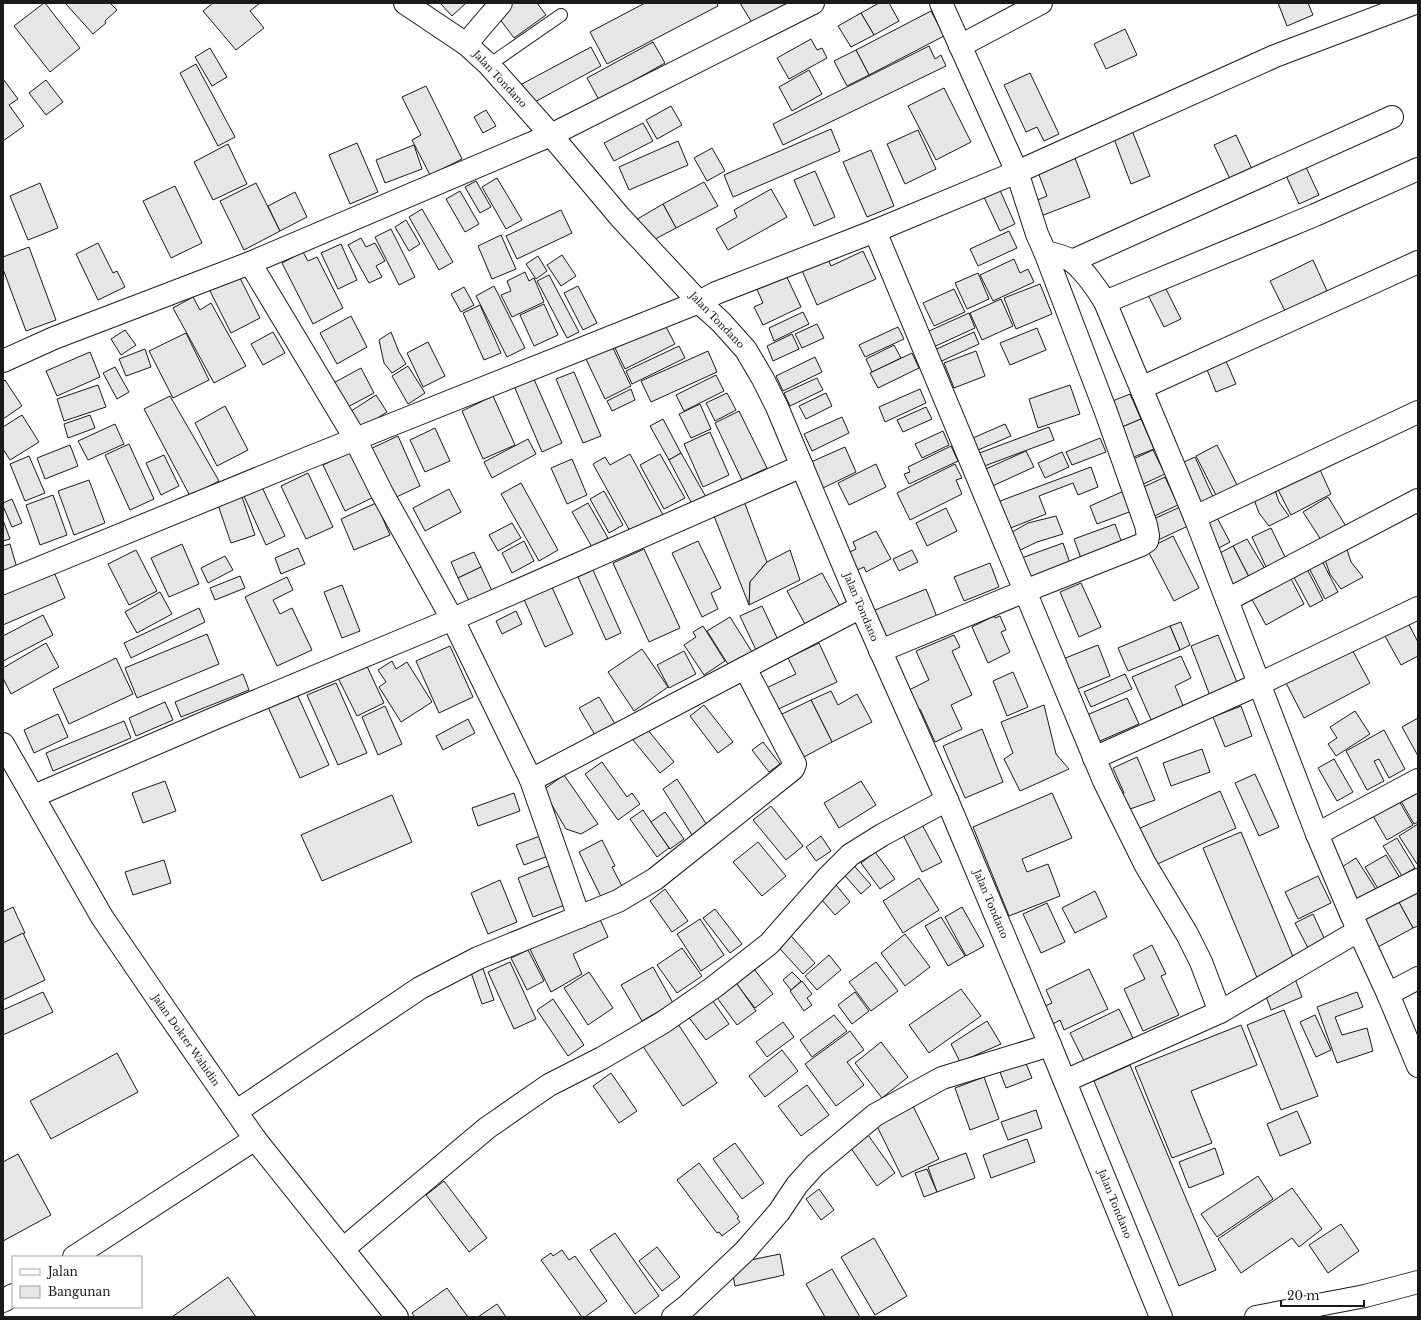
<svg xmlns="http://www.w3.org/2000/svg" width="1421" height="1320" font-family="'Libre Baskerville',serif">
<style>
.building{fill:#e6e6e6;stroke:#1a1a1a}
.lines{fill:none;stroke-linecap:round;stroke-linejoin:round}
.lane-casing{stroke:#1a1a1a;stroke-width:14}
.street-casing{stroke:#1a1a1a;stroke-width:24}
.secondary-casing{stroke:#1a1a1a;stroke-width:24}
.lane{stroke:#fff;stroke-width:12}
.street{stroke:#fff;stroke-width:22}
.secondary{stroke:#fff;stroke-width:22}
.labels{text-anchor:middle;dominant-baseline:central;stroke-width:3;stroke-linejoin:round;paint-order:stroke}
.street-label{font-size:10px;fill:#1a1a1a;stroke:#fff}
</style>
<rect width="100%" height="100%" fill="#fff"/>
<g class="building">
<path d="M44,3h1l35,45 -30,24 -36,-46z"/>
<path d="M65,3h45l7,7 -12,11 1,2 -13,11z"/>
<path d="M213,3h47l-10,8 14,17 -28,22 -33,-39z"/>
<path d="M440,3h26l-14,13z"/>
<path d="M511,3h26l9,12 -32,23 -18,-24z"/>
<path d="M645,3h72l1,3 -111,58 -17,-32z"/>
<path d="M740,3h53l-39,23z"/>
<path d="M879,3h10l10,18 -25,14 -13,-22z"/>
<path d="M1278,3h30l5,12 -26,11z"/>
<path d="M931,11l13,25 -75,39 -13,-25z"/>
<path d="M861,13l13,22 -23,12 -13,-21z"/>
<path d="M1125,29l12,26 -31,14 -12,-25z"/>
<path d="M811,39l6,11 5,-2 5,10 -38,21 -12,-21z"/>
<path d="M653,42l12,21 -66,37 -12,-22z"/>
<path d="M929,46l6,13 6,-4 5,11 -163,79 -10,-21z"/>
<path d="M591,47l10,19 -70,38 -11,-19z"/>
<path d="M210,48l17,29 -15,9 -17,-29z"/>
<path d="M856,50l13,25 -22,11 -13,-25z"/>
<path d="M196,64l39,73 -17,9 -38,-73z"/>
<path d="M809,70l13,24 -30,17 -13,-24z"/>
<path d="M1030,73l29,61 -15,7 -7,-14 -11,5 -22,-47z"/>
<path d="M3,79l15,20 -9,6 15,21 -21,15z"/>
<path d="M46,80l17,22 -17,13 -17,-22z"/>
<path d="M426,86l36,73 -32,16 -18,-35 9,-5 -19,-38z"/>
<path d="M944,88l27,54 -35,18 -28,-54z"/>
<path d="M671,106l11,19 -25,14 -11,-19z"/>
<path d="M486,110l10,16 -13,7 -9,-16z"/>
<path d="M643,123l10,18 -39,20 -10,-18z"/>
<path d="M1131,128l19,48 -19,8 -18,-48z"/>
<path d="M831,129l9,22 -107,46 -9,-22z"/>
<path d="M918,130l18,39 -31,15 -18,-40z"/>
<path d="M1236,135l16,34 -22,10 -16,-34z"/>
<path d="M678,141l10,24 -59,25 -10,-23z"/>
<path d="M357,143l21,49 -28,12 -21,-49z"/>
<path d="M228,144l19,40 -34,16 -19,-38z"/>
<path d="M414,145l8,24 -37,14 -9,-23z"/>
<path d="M712,148l13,23 -18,10 -13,-23z"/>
<path d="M871,150l23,56 -27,11 -24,-55z"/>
<path d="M1073,153l17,44 -49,19 -6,-15 12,-5 -11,-29z"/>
<path d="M1304,163l15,32 -20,9 -15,-33z"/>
<path d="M815,171l20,46 -21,9 -20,-46z"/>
<path d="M497,178l25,42 -16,9 -24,-42z"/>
<path d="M476,181l15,26 -11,6 -15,-26z"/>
<path d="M704,182l14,24 -42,22 -13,-24z"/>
<path d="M40,183l18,45 -30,12 -18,-44z"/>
<path d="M256,183l24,48 -36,19 -24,-49z"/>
<path d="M175,186l27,57 -31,15 -28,-57z"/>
<path d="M999,188l16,36 -15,7 -17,-36z"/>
<path d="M771,189l16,28 -59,33 -12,-21 21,-12 -3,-7z"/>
<path d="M460,191l19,33 -14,8 -19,-33z"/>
<path d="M295,192l12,25 -27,14 -12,-25z"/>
<path d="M663,204l13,24 -30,16 -12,-23z"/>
<path d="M422,209l31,53 -14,8 -30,-53z"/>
<path d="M561,210l11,23 -55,26 -11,-23z"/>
<path d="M406,220l14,24 -11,7 -14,-24z"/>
<path d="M391,229l24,48 -16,8 -24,-48z"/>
<path d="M1009,231l8,17 -39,18 -8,-17z"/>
<path d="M501,235l15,34 -24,10 -14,-33z"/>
<path d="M361,238l5,9 9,-4 10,18 -9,5 6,11 -13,6 -21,-38z"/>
<path d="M98,243l15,30 4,-2 8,16 -27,13 -22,-46z"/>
<path d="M341,244l16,36 -19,9 -17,-36z"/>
<path d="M29,247l27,73 -30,11 -23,-62v-12z"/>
<path d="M863,251l13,28 -59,26 -17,-39 26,-12 5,12z"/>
<path d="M303,252l5,9 9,-4 26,51 -30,16 -31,-61z"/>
<path d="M562,255l14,21 -15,10 -14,-21z"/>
<path d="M538,256l9,15 -11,8 -10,-15z"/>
<path d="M1014,259l6,14 8,-4 6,13 -41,19 -13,-26z"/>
<path d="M1313,260l14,31 -42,20 -15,-30z"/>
<path d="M784,271l17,36 -38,18 -9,-18 9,-4 -8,-18z"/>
<path d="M237,272l23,46 -29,15 -23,-46z"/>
<path d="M525,272l4,9 5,-3 10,24 -32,15 -11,-22 10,-4 -4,-10z"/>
<path d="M978,273l11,26 -22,10 -12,-26z"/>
<path d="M549,275l30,57 -12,6 -30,-57z"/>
<path d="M1163,283l18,36 -17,8 -18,-36z"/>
<path d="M1040,284l12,30 -36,15 -12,-31z"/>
<path d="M494,286l31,62 -18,9 -31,-61z"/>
<path d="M578,286l19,37 -14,7 -19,-37z"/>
<path d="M464,287l10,18 -13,7 -10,-18z"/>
<path d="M954,289l11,23 -31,14 -11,-23z"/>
<path d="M193,297l7,13 11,-7 35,63 -32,17 -41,-75z"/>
<path d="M1001,299l12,27 -31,14 -12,-27z"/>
<path d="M544,304l14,31 -24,11 -14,-31z"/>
<path d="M480,305l21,48 -17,7 -21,-47z"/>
<path d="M803,312l6,12 -35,17 -5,-13z"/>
<path d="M969,313l6,15 -48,22 -7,-15z"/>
<path d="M351,316l16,31 -30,17 -17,-31z"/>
<path d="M664,323l11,21 -50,25 -10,-21z"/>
<path d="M817,324l7,14 -22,10 -7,-14z"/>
<path d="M898,327l6,12 -39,18 -6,-12z"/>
<path d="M1037,328l9,22 -36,15 -10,-22z"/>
<path d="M125,330l11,15 -15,10 -10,-16z"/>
<path d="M273,332l12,21 -22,12 -12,-21z"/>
<path d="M391,332l8,20 7,12 -14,9 -8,-10 -5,-23z"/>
<path d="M974,332l5,12 -44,20 -5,-12z"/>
<path d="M186,333l23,47 -36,18 -24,-47z"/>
<path d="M792,334l7,15 -26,12 -6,-15z"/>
<path d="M428,342l17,34 -22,11 -16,-34z"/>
<path d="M894,345l7,13 -29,14 -6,-13z"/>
<path d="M612,346l19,40 -26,13 -19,-40z"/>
<path d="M679,346l6,12 -53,26 -6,-13z"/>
<path d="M145,349l6,18 -25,9 -7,-17z"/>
<path d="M708,351l9,21 -66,30 -10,-21z"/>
<path d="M976,351l9,25 -31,12 -10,-25z"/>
<path d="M90,352l10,25 -43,19 -11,-25z"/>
<path d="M912,353l7,15 -41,20 -8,-15z"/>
<path d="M1223,354l13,30 -20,8 -12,-30z"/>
<path d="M815,357l7,15 -39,19 -7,-15z"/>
<path d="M408,366l17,27 -17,11 -16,-28z"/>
<path d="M115,367l14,25 -12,7 -14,-26z"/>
<path d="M361,368l13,25 -32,17 -14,-24z"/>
<path d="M574,372l27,64 -18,7 -27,-64z"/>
<path d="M716,375l8,16 -40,20 -8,-16z"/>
<path d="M533,377l29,66 -20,9 -28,-66z"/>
<path d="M817,378l6,12 -33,16 -6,-13z"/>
<path d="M5,380l17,26 -19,13v-37z"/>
<path d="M98,385l8,22 -42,14 -7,-22z"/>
<path d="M1070,385l10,29 -42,14 -9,-29z"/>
<path d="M631,389l4,11 -23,11 -5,-10z"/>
<path d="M920,389l6,14 -41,19 -6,-15z"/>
<path d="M727,393l9,17 -21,11 -9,-18z"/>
<path d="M826,393l6,13 -26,13 -7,-13z"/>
<path d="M1130,394l11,25 -26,11 -10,-26z"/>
<path d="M376,395l11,17 -32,20 -10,-17z"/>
<path d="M170,396l49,85 -29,15 -46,-87z"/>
<path d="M493,396l22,49 -32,14 -21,-48z"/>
<path d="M700,404l11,25 -20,9 -12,-24z"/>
<path d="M225,406l23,44 -31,16 -22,-43z"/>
<path d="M926,407l6,12 -29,13 -6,-12z"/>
<path d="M739,411l28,57 -25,12 -27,-57z"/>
<path d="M22,415l17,27 -29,18 -7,-11v-22z"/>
<path d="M90,415l5,13 -27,10 -4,-14z"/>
<path d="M842,417l7,16 -37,18 -8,-17z"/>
<path d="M663,419l18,34 -12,7 -19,-34z"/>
<path d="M1141,419l13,30 -28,11 -11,-30z"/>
<path d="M115,424l9,20 -36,16 -10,-19z"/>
<path d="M1005,424l6,12 -40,17 -5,-12z"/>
<path d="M1049,427l5,13 -75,28 -5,-13z"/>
<path d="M435,428l15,33 -25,11 -15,-32z"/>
<path d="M943,431l6,14 -27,13 -7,-14z"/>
<path d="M710,432l19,43 -26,12 -19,-43z"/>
<path d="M398,436l22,50 -30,14 -22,-50z"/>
<path d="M1100,438l6,14 -34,13 -6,-13z"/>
<path d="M528,439l8,15 -44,24 -8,-16z"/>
<path d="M129,444l25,55 -24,11 -25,-55z"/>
<path d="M70,445l8,21 -33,13 -8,-21z"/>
<path d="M1217,445l21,42 -21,10 -21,-41z"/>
<path d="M951,446l7,15 -49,23 -5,-10 6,-2 -2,-5z"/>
<path d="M845,447l11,25 -33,16 -12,-26z"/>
<path d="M354,450l22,46 -31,15 -22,-46z"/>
<path d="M1153,450l12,24 -24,11 -12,-24z"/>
<path d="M1026,451l8,16 -48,22 -7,-17z"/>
<path d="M1062,452l7,15 -24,11 -7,-15z"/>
<path d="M681,453l25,44 -14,7 -23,-44z"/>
<path d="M630,454l33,61 -32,18 -38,-69 12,-7 5,8z"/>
<path d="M660,454l25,44 -21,11 -24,-44z"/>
<path d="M164,455l15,31 -18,9 -15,-32z"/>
<path d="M29,456l16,37 -20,8 -15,-37z"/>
<path d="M1195,457l18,40 -19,9 -19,-40z"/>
<path d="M572,459l15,36 -20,9 -16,-36z"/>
<path d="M1317,463l14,31 -40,21 -16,-31z"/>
<path d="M876,464l10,23 -37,18 -11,-22z"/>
<path d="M955,464l7,14 -6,2 6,14 -52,26 -13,-27z"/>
<path d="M1091,467l7,20 -20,8 -5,-12 -34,13 7,18 -43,17 -11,-27z"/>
<path d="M308,473l25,54 -27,12 -25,-53z"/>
<path d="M1165,477l13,28 -30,14 -13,-28z"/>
<path d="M89,480l16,43 -31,12 -16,-44z"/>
<path d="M521,483l37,67 -19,11 -38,-67z"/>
<path d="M1273,484l6,18 10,14 -20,10 -10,-13 -7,-19z"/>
<path d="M261,485l24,51 -19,9 -23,-51z"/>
<path d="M449,489l12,23 -36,19 -12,-23z"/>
<path d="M604,491l19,34 -14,8 -19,-34z"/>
<path d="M1124,491l8,20 -35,13 -7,-18z"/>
<path d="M53,495l14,40 -27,10 -14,-40z"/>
<path d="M742,496l25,66 -17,20 -1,23 -37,-94z"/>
<path d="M242,497l13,38 -24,8 -13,-38z"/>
<path d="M1328,497l19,31 -24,15 -20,-31z"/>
<path d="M12,499l10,24 -10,4 -9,-21v-3z"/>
<path d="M376,503l14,32 -36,15 -13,-31z"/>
<path d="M588,503l20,35 -16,9 -20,-35z"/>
<path d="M1180,507l8,19 -32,15 -9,-19z"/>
<path d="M946,508l11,23 -30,15 -11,-23z"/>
<path d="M1215,514l15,28 -15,8 -15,-29z"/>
<path d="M1056,516l7,18 -26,8 -23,11 -7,-18 21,-12z"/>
<path d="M3,520l7,19 -7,2z"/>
<path d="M512,523l9,15 -23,13 -9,-16z"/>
<path d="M1115,524l8,22 -41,15 -8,-22z"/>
<path d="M1271,528l15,31 -19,10 -15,-32z"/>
<path d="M876,531l15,28 -25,13 -2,-5 -11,5 -9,-17 12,-6 -3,-7z"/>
<path d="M1173,536l26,52 -25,13 -27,-52z"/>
<path d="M1247,539l18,30 -16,8 -16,-31z"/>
<path d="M524,541l10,20 -22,12 -10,-20z"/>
<path d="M698,541l23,47 -10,5 7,16 -16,8 -30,-64z"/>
<path d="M1063,543l8,23 -47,17 -8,-23z"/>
<path d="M1345,543l6,19 12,15 -22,12 -11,-15 -7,-20z"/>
<path d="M10,544l7,24 -14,4v-26z"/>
<path d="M182,544l17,40 -30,13 -18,-39z"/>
<path d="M1233,546l16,31 -16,9 -15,-32z"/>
<path d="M298,548l7,16 -24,10 -6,-16z"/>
<path d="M644,549l36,79 -31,14 -36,-79z"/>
<path d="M136,550l21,41 -28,14 -21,-41z"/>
<path d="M790,550l10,30 -51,25 1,-23 17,-20z"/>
<path d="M912,550l6,12 -19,9 -6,-12z"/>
<path d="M474,552l7,15 -23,11 -7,-16z"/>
<path d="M225,556l8,14 -25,13 -7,-15z"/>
<path d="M1320,557l18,35 -13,7 -18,-35z"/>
<path d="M990,563l9,24 -35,14 -10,-24z"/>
<path d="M1305,565l18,35 -13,7 -19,-35z"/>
<path d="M481,567l12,26 -23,10 -12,-25z"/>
<path d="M593,570l28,63 -15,7 -28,-63z"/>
<path d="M54,572l11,26 -62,27v-30z"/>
<path d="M822,573l19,35 -35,18 -19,-35z"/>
<path d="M1288,573l16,31 -38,21 -17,-31z"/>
<path d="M240,576l5,12 -30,12 -5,-12z"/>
<path d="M287,577l6,13 -20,10 7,14 12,-6 20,42 -35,16 -32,-69z"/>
<path d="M1081,583l20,44 -22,10 -19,-45z"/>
<path d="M342,585l18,46 -18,7 -18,-46z"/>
<path d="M551,585l22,49 -28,13 -22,-50z"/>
<path d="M926,589l11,28 -57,24 -12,-28z"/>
<path d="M160,592l12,22 -35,19 -12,-21z"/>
<path d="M762,606l17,36 -22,10 -17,-36z"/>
<path d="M199,608l6,14 -74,36 -7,-15z"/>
<path d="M516,611l6,13 -20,10 -6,-13z"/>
<path d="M43,615l10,20 -50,26v-25z"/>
<path d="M1404,615l14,27v14l-17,9 -21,-38z"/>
<path d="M994,616l1,2 5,-2 6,14 -5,2 9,20 -22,11 -16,-36z"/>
<path d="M730,617l22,35 -23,14 -22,-35z"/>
<path d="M1181,622l9,23 -10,5 -10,-24z"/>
<path d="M703,626l22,35 -21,14 -20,-30 12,-8 -3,-5z"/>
<path d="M1170,626l10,24 -52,21 -10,-23z"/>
<path d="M207,634l12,30 -82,34 -12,-30z"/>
<path d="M954,635l6,12 -8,4 20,44 -21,10 11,24 -27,13 -15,-33 -5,3 -10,-20 24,-12 -13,-29z"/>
<path d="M1218,635l22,55 -28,11 -21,-55z"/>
<path d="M46,643l13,24 -48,27 -8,-16v-10z"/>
<path d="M819,643l18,39 -65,30 -10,-22 34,-16 -8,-16z"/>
<path d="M1349,644l21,39 -66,35 -20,-39z"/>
<path d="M1098,645l12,31 -40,16 -12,-31z"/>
<path d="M450,646l23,51 -34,16 -23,-52z"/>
<path d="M642,649l26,38 -34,24 -26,-39z"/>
<path d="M684,651l12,23 -27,14 -12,-23z"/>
<path d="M1181,656l10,22 -16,8 9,22 -32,14 -20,-45z"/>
<path d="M116,658l17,36 -64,30 -16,-35z"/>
<path d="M392,661l4,8 11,-7 25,40 -31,20 -22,-35 7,-5 -8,-12z"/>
<path d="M365,662l19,41 -27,13 -20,-40z"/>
<path d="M1013,672l15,35 -21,9 -14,-35z"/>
<path d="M243,674l6,16 -68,27 -6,-15z"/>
<path d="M1125,674l7,15 -41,18 -7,-15z"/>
<path d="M336,683l31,70 -29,12 -31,-70z"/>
<path d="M831,691l7,14 19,-11 15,28 -40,20 -21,-42z"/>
<path d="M297,694l32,71 -29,13 -32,-71z"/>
<path d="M599,697l16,27 -20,11 -16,-27z"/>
<path d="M1127,698l12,26 -46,20 -11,-27z"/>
<path d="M811,700l21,42 -30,16 -22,-43z"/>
<path d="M165,702l8,18 -37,16 -7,-18z"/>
<path d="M704,705l29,37 -15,11 -28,-37z"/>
<path d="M1044,705l12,49 13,15 -49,22 -16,-32 9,-6 -12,-31z"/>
<path d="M385,706l17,38 -24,11 -16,-38z"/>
<path d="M1241,706l11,30 -27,11 -12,-30z"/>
<path d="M1355,711l15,23 -34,22 -8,-12 9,-6 -7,-11z"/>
<path d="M58,714l10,23 -34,16 -10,-23z"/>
<path d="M1418,718v38l-16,-29z"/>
<path d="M468,719l7,14 -32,17 -7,-14z"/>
<path d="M124,721l7,17 -78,33 -7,-18z"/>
<path d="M647,729l27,33 -14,11 -27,-33z"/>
<path d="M982,729l21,53 -38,16 -22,-52z"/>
<path d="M1384,730l21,39 -16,9 -10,-19 -5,2 10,20 -17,9 -21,-39z"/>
<path d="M763,742l17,22 -11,8 -17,-22z"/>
<path d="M1202,749l8,23 -39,14 -8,-23z"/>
<path d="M1137,757l18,43 -33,12 -6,-16 8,-3 -11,-25z"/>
<path d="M1334,759l19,33 -16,9 -19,-33z"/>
<path d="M602,762l25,35 5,-4 8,11 -22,16 -33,-46z"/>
<path d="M1255,774l24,53 -20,9 -24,-53z"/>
<path d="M564,775l34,49 -17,10 -15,-5 -23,-39z"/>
<path d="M677,779l30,46 -15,10 -29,-46z"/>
<path d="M165,781l11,30 -33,12 -11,-30z"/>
<path d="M861,781l15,24 -37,23 -15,-25z"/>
<path d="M1418,782v40l-4,2 -17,-30z"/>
<path d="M1220,791l16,37 -85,39 -17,-36z"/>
<path d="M514,793l6,18 -42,15 -6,-18z"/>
<path d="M1052,793l20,45 -50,21 5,13 21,-8 12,32 -51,20 -36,-89z"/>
<path d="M1395,794l18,31 -26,15 -18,-31z"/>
<path d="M392,795l20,47 -90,39 -21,-46z"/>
<path d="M771,806l32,40 -17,14 -33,-40z"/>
<path d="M643,810l26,38 -12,9 -27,-38z"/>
<path d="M665,812l19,27 -14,10 -19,-27z"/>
<path d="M919,819l23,43 -20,10 -22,-43z"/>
<path d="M1418,824v40h-1l-18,-28z"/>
<path d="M1241,832l55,132 -38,16 -55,-132z"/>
<path d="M540,836l8,20 -24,9 -8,-20z"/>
<path d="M821,836l10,15 -15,10 -10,-14z"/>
<path d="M1397,838l18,30 -13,8 -19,-30z"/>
<path d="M602,840l13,26 -3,1 11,21 -21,11 -23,-47z"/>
<path d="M758,842l28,34 -24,20 -29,-34z"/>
<path d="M875,852l20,27 -15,10 -19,-26z"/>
<path d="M1386,855l14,23 -20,14 -15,-25z"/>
<path d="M1356,858l21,33 -25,14 -18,-33z"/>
<path d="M164,860l7,23 -38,12 -8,-23z"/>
<path d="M850,861l21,24 -10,9 -21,-24z"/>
<path d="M551,865l14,40 -32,12 -15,-39z"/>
<path d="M1318,876l13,27 -33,16 -13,-27z"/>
<path d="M919,878l20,32 -36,23 -20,-32z"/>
<path d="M500,880l17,42 -29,12 -17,-41z"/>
<path d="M832,880l18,22 -15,13 -19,-22z"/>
<path d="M1418,886v40l-5,2 -18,-33z"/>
<path d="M665,889l23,32 -16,11 -22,-31z"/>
<path d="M1095,891l12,26 -32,16 -13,-25z"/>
<path d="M1395,895l18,33 -37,20 -18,-34z"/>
<path d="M1047,903l18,39 -24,11 -18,-39z"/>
<path d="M13,907l12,26 -22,10v-31z"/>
<path d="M962,907l22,39 -18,10 -21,-39z"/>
<path d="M715,909l27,35 -12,9 -27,-35z"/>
<path d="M1313,914l12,26 -17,8 -13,-25z"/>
<path d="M598,915l10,22 -35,17 9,20 -31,18 -24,-49z"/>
<path d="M941,917l24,39 -17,10 -23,-40z"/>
<path d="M700,919l24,36 -23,16 -24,-37z"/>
<path d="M785,929l30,34 -12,11 -31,-34z"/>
<path d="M23,933l22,47 -42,20v-57z"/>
<path d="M905,934l25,33 -25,19 -24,-33z"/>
<path d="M1152,945l14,29 -5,2 18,39 -36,16 -19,-42 21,-10 -12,-24z"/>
<path d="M682,948l20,28 -25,17 -20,-28z"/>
<path d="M528,950l16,31 -17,9 -16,-32z"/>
<path d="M829,955l12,15 -24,20 -12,-14z"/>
<path d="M748,961l25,33 -18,14 -25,-33z"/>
<path d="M510,962l26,57 -22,10 -26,-57z"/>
<path d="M876,962l22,29 -27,20 -22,-29z"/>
<path d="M481,963l13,37 -12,4 -13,-37z"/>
<path d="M653,967l20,36 -31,18 -21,-36z"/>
<path d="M1089,969l19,40 -44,21 -4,-10 -7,4 -8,-18 7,-3 -6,-13z"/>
<path d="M589,972l24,36 -25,17 -24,-37z"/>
<path d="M792,972l9,9 -10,9 -8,-10z"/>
<path d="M1294,976l8,21 -31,13 -8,-22z"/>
<path d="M735,981l21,30 -19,14 -22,-30z"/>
<path d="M802,981l10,13 -5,4 5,7 -8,6 -14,-20z"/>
<path d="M961,989l20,27 -52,37 -20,-28z"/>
<path d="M43,992l10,20 -50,23v-25z"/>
<path d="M855,992l14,19 -17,13 -14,-19z"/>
<path d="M1357,992l6,15 -28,10 7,18 25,-7 6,23 -36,12 -20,-56z"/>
<path d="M708,994l21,30 -23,16 -22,-29z"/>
<path d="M553,999l31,46 -16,11 -31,-46z"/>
<path d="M1119,1009l14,29 -49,23 -14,-28z"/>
<path d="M1284,1010l34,86 -37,14 -34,-85z"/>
<path d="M834,1015l13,16 -35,26 -12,-17z"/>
<path d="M1315,1015l16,35 -15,7 -16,-35z"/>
<path d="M676,1021l41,62 -34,23 -41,-61z"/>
<path d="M987,1021l14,23 -41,18 -9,-18z"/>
<path d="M783,1022l11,15 -27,20 -11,-15z"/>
<path d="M1241,1025l16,40 -66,26 21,52 -40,15 -37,-91z"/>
<path d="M850,1031l14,19 -17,12 17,23 -28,21 -31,-42z"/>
<path d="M881,1042l27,35 -26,21 -27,-35z"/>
<path d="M782,1050l16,21 -33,26 -16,-21z"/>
<path d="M117,1053l21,39 -87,47 -21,-38z"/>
<path d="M1022,1054l10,24 -26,10 -9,-24z"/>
<path d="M1130,1065l86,205 -37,16 -85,-205z"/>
<path d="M611,1073l26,38 -18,12 -26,-37z"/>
<path d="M984,1077l15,42 -29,11 -15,-42z"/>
<path d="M807,1085l22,30 -28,21 -23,-30z"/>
<path d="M911,1102l28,57 -37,18 -28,-57z"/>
<path d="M1036,1110l6,18 -34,12 -7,-18z"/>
<path d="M1297,1111l14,32 -31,13 -13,-32z"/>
<path d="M866,1132l29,41 -18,13 -29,-42z"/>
<path d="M1027,1139l8,23 -44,16 -8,-23z"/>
<path d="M735,1143l29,40 -22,16 -29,-40z"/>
<path d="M1215,1148l9,26 -35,14 -10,-26z"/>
<path d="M966,1153l9,25 -38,14 -9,-25z"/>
<path d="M18,1154l33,61 -48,26v-79z"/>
<path d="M699,1163l40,54 -2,1 3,4 -18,14 -3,-4 -2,1 -40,-53z"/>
<path d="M927,1169l10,23 -13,5 -9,-24z"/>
<path d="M1258,1176l15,23 -56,38 -16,-23z"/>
<path d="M444,1181l43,57 -18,14 -43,-57z"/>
<path d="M1292,1188l30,41 -23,18 -7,-9 -51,35 -23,-34z"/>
<path d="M819,1189l15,21 -13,10 -15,-21z"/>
<path d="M1341,1224l18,27 -31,22 -19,-28z"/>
<path d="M615,1233l44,63 -24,18 -45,-64z"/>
<path d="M874,1238l33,58 -32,19 -34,-58z"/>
<path d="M657,1247l23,30 -18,14 -23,-30z"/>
<path d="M562,1250l7,10 6,-4 32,45 -22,16h-3l-41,-57 10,-7 2,3z"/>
<path d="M780,1254l4,21 -49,11 -4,-22z"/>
<path d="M832,1269l28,48h-35l-19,-33z"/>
<path d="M228,1277l28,40h-84z"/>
<path d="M447,1288l21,29h-53l-3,-4z"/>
<path d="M497,1304l9,13h-28z"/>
</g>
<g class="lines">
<g class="lane-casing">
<path id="lane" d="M489,65l72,-50"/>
</g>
<g class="street-casing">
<g id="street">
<path d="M941,3l76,169 20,62 8,18c9,2 19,4 27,9 11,8 26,29 33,41l90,215 122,317 34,80 37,80 30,72"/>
<path d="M466,44l35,-41"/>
<path d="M960,46l81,-43"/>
<path d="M875,231l150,360 -145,60"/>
<path d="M1045,252l61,160 40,113 2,11 -1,5 -6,4 -116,46 79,190 41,83 42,70 14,28 19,50"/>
<path d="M1072,261l320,-144"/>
<path d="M250,263l102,170 30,60 73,131 76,156 48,137"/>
<path d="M1105,302l210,-87 103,-46"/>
<path d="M3,361l51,-23 196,-75 301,-128 262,-132"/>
<path d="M1141,388l277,-126"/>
<path d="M1195,517l223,-105"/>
<path d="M3,583l305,-125 391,-156 17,-9 159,-62 142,-59 258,-116 140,-53"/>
<path d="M1227,600l191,-100"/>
<path d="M1094,758l165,-74 159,-76"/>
<path d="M531,780l330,-173"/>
<path d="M34,796l179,-77 240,-100 349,-153"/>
<path d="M1317,834l101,-54"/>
<path d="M1351,914l67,-34"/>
<path d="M1388,994l30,-16"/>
<path d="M1065,1081l155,-69 138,-81"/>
<path d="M237,1111l183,-123 58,-30 140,-57 37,-22 138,-110 2,-5 -50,-96"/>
<path d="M343,1249l144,-121 62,-43 53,-27 60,-35 52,-36 55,-43 59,-67 22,-22 32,-20 65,-35"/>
<path d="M74,1257l181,-118"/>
<path d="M3,1301l10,-6"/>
<path d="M673,1317l14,-11 58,-55 34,-39 18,-27 18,-20 60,-50 67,-37 108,-33"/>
</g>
</g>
<g class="secondary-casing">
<g id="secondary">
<path d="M405,3l61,41 23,21 62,70 69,82 79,85 22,20 25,28 17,29 14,28 84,200 86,193 103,245 111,272"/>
<path d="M3,744l99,173 60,88 93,134 142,178"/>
<path d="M1256,1317l109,-21 53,-14"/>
</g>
</g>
<use href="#lane" class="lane"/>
<use href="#street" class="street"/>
<use href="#secondary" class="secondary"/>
</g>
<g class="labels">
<g class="street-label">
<text transform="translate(500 79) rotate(47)">Jalan Tondano</text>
<text transform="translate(717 320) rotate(46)">Jalan Tondano</text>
<text transform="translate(861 607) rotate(67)">Jalan Tondano</text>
<text transform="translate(991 904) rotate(67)">Jalan Tondano</text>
<text transform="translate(186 1040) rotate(55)">Jalan Dokter Wahidin</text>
<text transform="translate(1115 1204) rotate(68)">Jalan Tondano</text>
</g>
</g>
<rect width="1421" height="1320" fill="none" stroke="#1a1a1a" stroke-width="8"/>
<rect x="12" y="1256" width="130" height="52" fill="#ffffff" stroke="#a3a3a3"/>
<rect x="20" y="1269" width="20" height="6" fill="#ffffff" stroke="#a3a3a3"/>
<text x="48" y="1276" font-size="12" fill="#1a1a1a">Jalan</text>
<rect x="20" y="1286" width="20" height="12" fill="#e6e6e6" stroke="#a3a3a3"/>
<text x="48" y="1296" font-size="12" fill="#1a1a1a">Bangunan</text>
<path d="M1281 1300v6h83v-6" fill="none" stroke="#1a1a1a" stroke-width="2"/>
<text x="1287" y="1300" font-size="12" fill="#1a1a1a" stroke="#ffffff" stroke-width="3" paint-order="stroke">20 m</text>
</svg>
